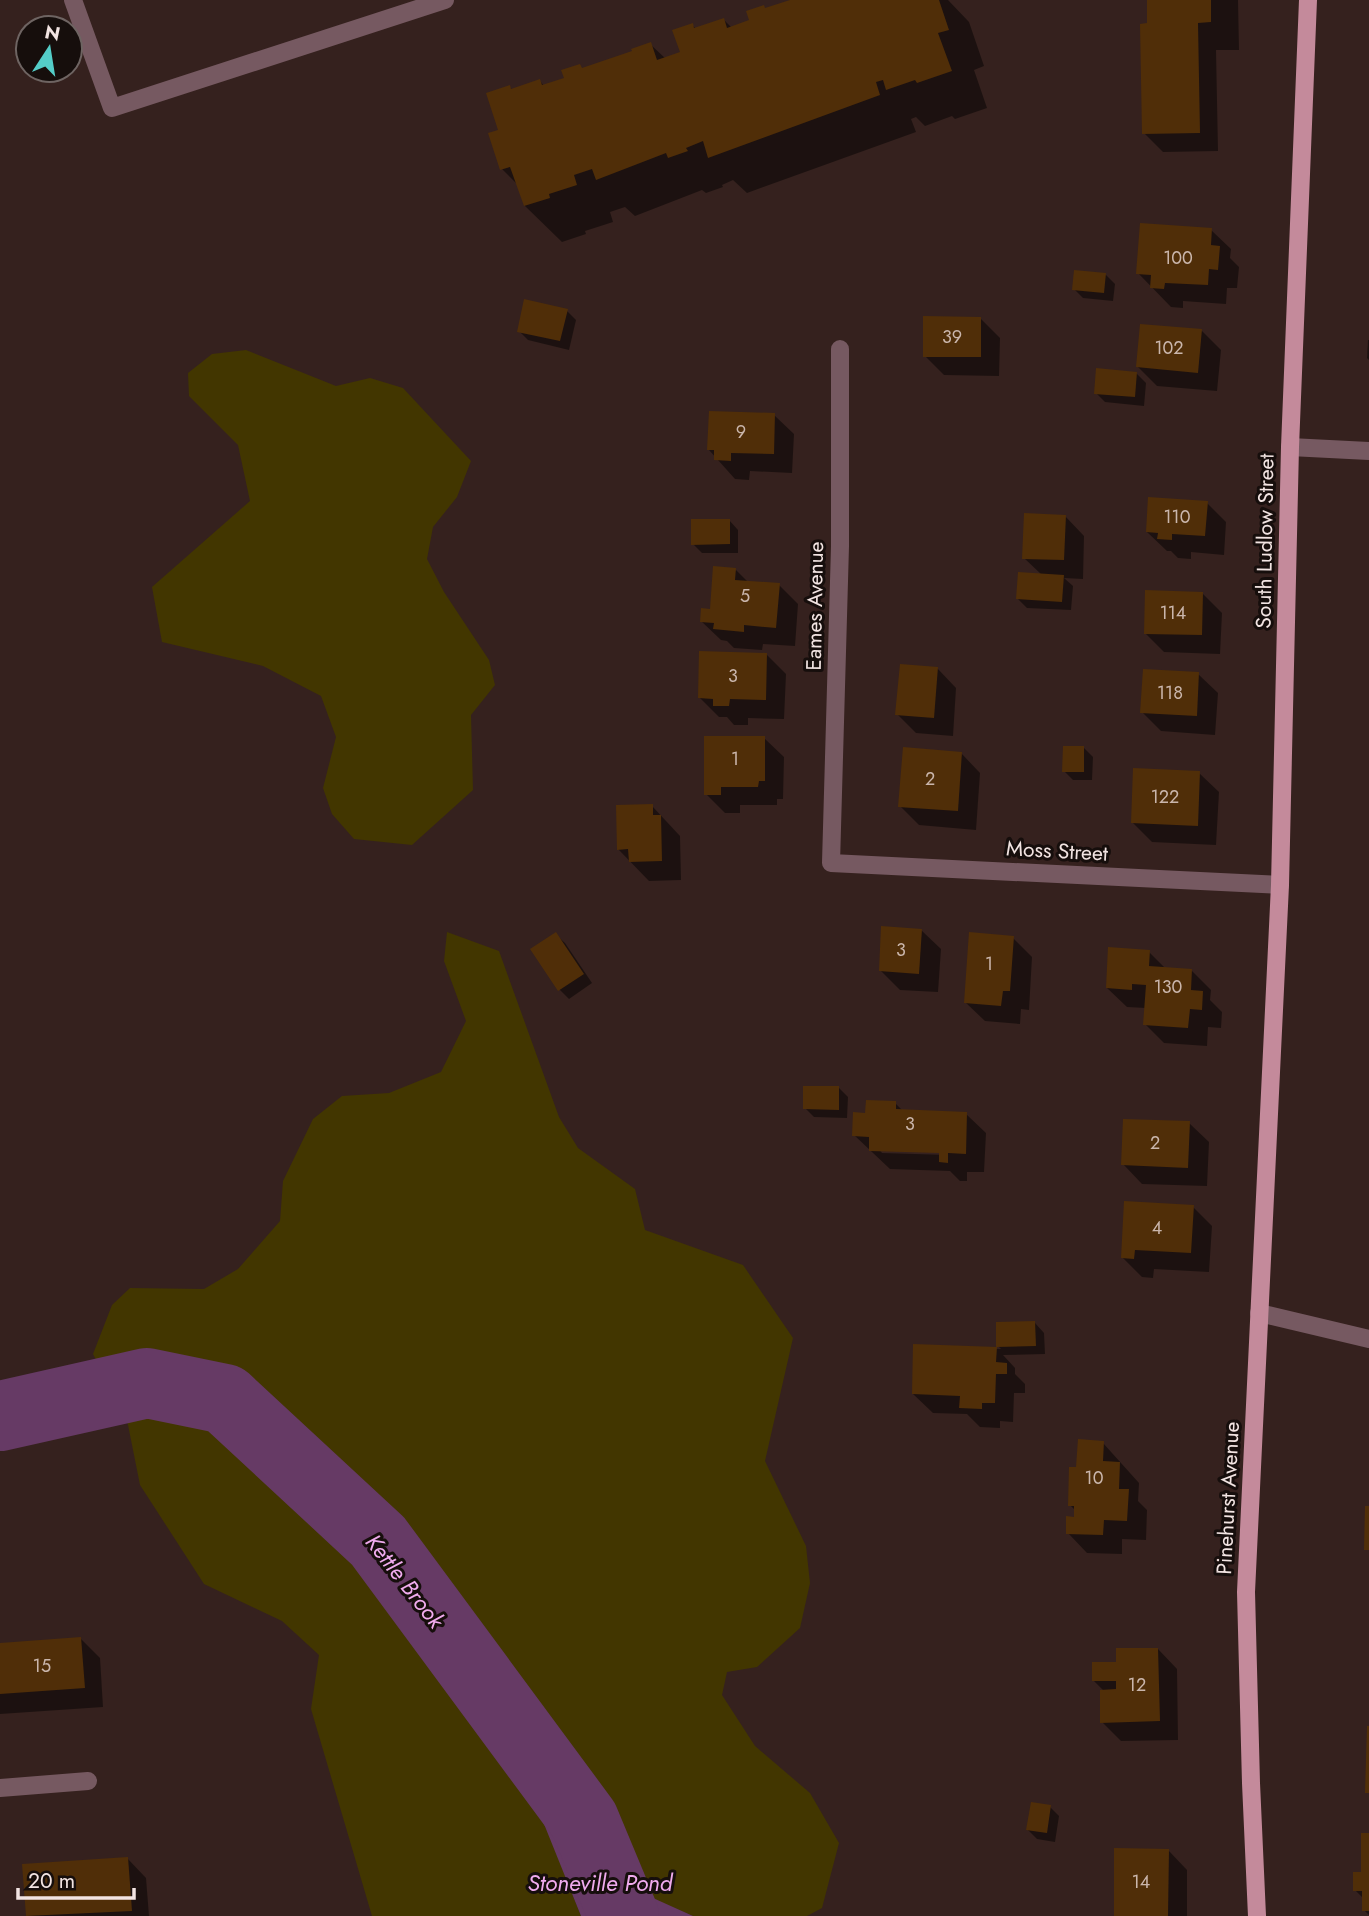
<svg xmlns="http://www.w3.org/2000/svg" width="1369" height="1916" font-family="Jost,sans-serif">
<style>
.green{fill:#423600}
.water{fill:#663a65}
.shadow{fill:#0007;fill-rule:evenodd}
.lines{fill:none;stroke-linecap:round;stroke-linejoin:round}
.river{stroke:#663a65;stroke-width:70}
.building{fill:#502e08}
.minor{stroke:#765961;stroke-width:18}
.major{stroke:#c48a9b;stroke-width:18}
.labels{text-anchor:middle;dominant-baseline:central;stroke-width:6;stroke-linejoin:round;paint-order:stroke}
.number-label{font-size:18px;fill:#cab6ac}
.street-label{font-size:21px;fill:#f2e4e2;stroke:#160e0c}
.water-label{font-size:23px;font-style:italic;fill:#f0abee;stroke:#160e0c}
</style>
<rect width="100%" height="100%" fill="#35211e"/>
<g class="green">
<path d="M246,350l90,36 34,-8 33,10 68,73 -14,36 -24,30 -6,32 17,33 45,68 6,25 -24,30 2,75 -61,55 -58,-6 -22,-25 -9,-26 13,-51 -15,-41 -58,-30 -101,-24 -10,-55 98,-86 -12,-56 -49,-49 -1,-23 24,-19z"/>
<path d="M447,932l52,19 60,166 19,31 57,41 10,41 98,35 50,73 -28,123 41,85 4,37 -10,45 -43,39 -30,5 -5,23 33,51 55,47 29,50 -17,65 -15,8h-114l-40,-17 -69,-79 -41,-1 38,97h-209l-61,-207 8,-54 -37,-34 -78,-37 -64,-99 -13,-65 -34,-66 19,-49 18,-17 74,1 34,-20 42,-48 3,-40 30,-62 29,-23 47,-3 52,-21 25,-51 -22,-60z"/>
</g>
<path class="water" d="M542,1819l42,1 69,78 40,18h-112z"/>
<g class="shadow">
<path d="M795,0h153l21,22 15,44 -10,4 13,38 -32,11 -3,-3 -27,10 -9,-9 -5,2 5,13 -169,61 -14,-13 -11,5 1,2 -17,6 -4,-3 -67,26 -10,-9 -15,5 3,10 -28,9 1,3 -24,8 -37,-36 -6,-20 -17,-17 -2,-38 9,-44 4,3 27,-9 4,5 22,-7 17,-10 51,-16 16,-9 16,15 16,-5 10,-29 4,4 28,-9 8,8 20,-7 14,-11z"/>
<path d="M1149,0h89l1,50h-23l2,101 -55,1 -19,-19z"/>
<path d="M1211,230l20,19 -1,9 9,9 -2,21h-10l-1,16 -43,-3v7l-12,-1 -33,-34z"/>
<path d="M1106,275l9,9 -2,17 -30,-3 -9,-9z"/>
<path d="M567,311l9,9 -7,30 -41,-10 -9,-9z"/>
<path d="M980,318l20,20 -1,38 -55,-1 -19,-19z"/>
<path d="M1202,331l19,19 -4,41 -60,-5 -19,-19z"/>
<path d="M1368,340h1v20l-2,-2z"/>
<path d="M1136,373l10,10 -2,23 -39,-4 -9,-9z"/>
<path d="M774,415l20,19 -2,39 -42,-2 -1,9 -14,-1 -26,-29z"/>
<path d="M1207,503l19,19 -2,33 -33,-3v7l-13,-1 -7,-7h-4l-20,-19z"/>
<path d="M1065,516l19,20 -1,43 -19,-1 9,8 -2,24 -44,-2 -9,-9 24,-24 -18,-17z"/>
<path d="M729,520l9,10v23h-36l-9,-9z"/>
<path d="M736,570l12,12 31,3 19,19 -3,42 -32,-2 -1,6 -28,-2 -7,-7 -6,-1 -20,-19 10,-10z"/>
<path d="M1202,593l20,20 -2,41 -56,-2 -19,-19z"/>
<path d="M766,654l20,20 -2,45 -36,-1v7h-14l-7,-8h-8l-19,-19z"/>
<path d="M937,668l19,20 -3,48 -37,-3 -19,-19z"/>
<path d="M1198,674l20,19 -3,42 -54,-4 -19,-19z"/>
<path d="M764,738l20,19 -1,42h-6v6h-37v8h-15l-19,-19z"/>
<path d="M1084,748l9,9 -1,23h-19l-9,-9z"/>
<path d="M961,753l19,20 -4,57 -57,-5 -19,-19z"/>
<path d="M1199,773l20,19 -3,53 -64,-3 -20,-20z"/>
<path d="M652,806l28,30 1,44 -32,1 -31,-32z"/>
<path d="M921,930l20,19 -3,43 -38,-2 -19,-19z"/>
<path d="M555,934l10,9 27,40 -23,16 -9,-9z"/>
<path d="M1013,938l19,19 -3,53 -8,-1 -1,15 -35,-3 -20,-19z"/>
<path d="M1149,952l17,17 26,2 19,19 -1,10 12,12 -1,16 -13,-1 -1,19 -43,-3 -19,-19 1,-16 -19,-1 -20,-19z"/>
<path d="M839,1088l9,9 -1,21 -33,-1 -9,-9z"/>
<path d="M895,1103l8,8 63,3 20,19 -2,39h-17v9h-7l-10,-10 -60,-2 -36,-34 13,-21zM879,1149l69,2v4l-66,-2z"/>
<path d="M1189,1123l20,19 -2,44 -65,-2 -19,-20z"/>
<path d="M1193,1207l19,19 -3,46 -55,-3 -1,9 -11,-1 -20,-20z"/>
<path d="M1035,1323l9,10 1,21 -42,1 12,13v6l10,10v9h-11l-1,29 -13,-1v7l-20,-1 -13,-13 -34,-1 -20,-19 2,-48 86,3 -3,-3z"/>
<path d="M1103,1443l36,40 -1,18 9,9 -1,30 -24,-1v15l-35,-1 -19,-20 8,-14v-8l-6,-6 8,-37z"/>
<path d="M81,1639l19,19 3,49 -103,7v-69z"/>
<path d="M1158,1649l19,20 1,71 -57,1 -19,-19 2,-31 -10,-10 24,-18z"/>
<path d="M1050,1807l9,9 -4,26 -18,-3 -9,-9z"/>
<path d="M1369,1835v80l-5,-5v-11l-9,-9 8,-16z"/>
<path d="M1168,1850l19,20v46h-72z"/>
<path d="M127,1858l19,20 3,38h-121l-4,-50z"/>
</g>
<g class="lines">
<path class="river" d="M0,1416l147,-33 78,16 153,142 206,279 40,96"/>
</g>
<g class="building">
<path d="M790,0h149l10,30 -11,3 14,38 -35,12 -2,-3 -29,10 -3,-10 -7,2 4,13 -172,63 -5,-17 -17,7 2,3 -20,7 -2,-5 -70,27 -4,-11 -18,6 3,10 -28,9 1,4 -26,8 -14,-39 -10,3 -12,-37 10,-3 -12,-37 24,-8 1,4 29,-10 2,6 22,-7 -3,-8 19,-6 2,4 50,-17 -1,-2 20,-7 6,18 23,-8 -8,-22 21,-7 1,5 30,-10 3,10 22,-8 -3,-9 18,-6 1,3z"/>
<path d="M1147,0h64v22l-13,1 2,110 -58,1 -2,-110 7,-1z"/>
<path d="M1140,223l72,5 -1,17 9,1 -2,24 -9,-1 -1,16 -43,-2 -1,6 -14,-1 1,-13 -15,-1z"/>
<path d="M1074,270l32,3 -2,20 -32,-3z"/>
<path d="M524,299l44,10 -8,32 -43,-9z"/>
<path d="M923,316l58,1v40h-58z"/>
<path d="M1140,324l62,5 -4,44 -62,-6z"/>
<path d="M1096,368l41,4 -2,25 -41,-3z"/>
<path d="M709,411l66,2 -1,41 -43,-1v8l-17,-1v-10h-7z"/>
<path d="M1148,497l60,4 -3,35 -33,-2v6l-15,-1 1,-6 -12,-1z"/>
<path d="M1024,513l42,2 -2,45 -42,-1z"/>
<path d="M691,519h39v25l-39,1z"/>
<path d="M713,566l23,2 -1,12 45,3 -4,45 -32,-3v7l-31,-3 1,-6 -14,-1 1,-14 9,1z"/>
<path d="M1018,572l46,3 -2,27 -46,-3z"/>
<path d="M1145,590l58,2 -1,43 -58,-1z"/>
<path d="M699,651l68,2 -1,47 -36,-1 -1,7h-16v-7l-15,-1z"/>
<path d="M900,664l38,3 -4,51 -39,-3z"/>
<path d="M1143,669l56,3 -2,44 -57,-3z"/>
<path d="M704,736h61v45h-6l-1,6h-37v8h-17z"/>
<path d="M1063,746h21v26h-22z"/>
<path d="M903,747l59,5 -4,59 -60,-4z"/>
<path d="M1133,768l67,3 -2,55 -67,-3z"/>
<path d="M653,804v11h8l1,46 -33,1 -1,-13 -11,1 -1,-45z"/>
<path d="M881,926l41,3 -3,45 -40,-3z"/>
<path d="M556,932l28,42 -26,17 -28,-42z"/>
<path d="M969,932l45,4 -4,55h-7l-2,15 -37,-3z"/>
<path d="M1108,947l42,3 -1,16 43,3 -1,21 12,1 -1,19 -12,-1 -2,19 -45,-3 3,-40 -14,-1v6l-26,-2z"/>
<path d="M803,1086h36v24l-36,-1z"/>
<path d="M866,1100l30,1v8l71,3 -1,42 -18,-1v10l-9,-1v-9l-70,-2v-14l-17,-1 1,-24 12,1z"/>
<path d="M1123,1119l67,2 -2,47 -67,-3z"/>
<path d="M1124,1201l70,4 -3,48 -56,-3 -1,9 -13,-1z"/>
<path d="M1035,1321l1,25 -40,1v-25z"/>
<path d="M913,1344l84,3 -1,15 11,1v11h-11l-1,29h-13v6l-23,-1 1,-12 -48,-2z"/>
<path d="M1078,1439l26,2 -1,20 17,1 -1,27h10l-2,32 -23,-1 -1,15 -37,-1v-18l8,1v-11h-6l1,-39h7z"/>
<path d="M1365,1506h4v44h-5z"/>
<path d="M81,1637l4,51 -85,6v-51z"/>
<path d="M1116,1648h42l2,73 -60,2v-33l16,-1v-8h-24v-19h24z"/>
<path d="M1367,1726h2v67h-4z"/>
<path d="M1031,1802l20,3 -4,28 -21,-3z"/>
<path d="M1361,1833h8v78h-7v-20h-9v-19h8z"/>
<path d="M1114,1848l55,1 -1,67h-54z"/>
<path d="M128,1857l4,54 -106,5 -4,-52z"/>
</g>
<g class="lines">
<g class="minor">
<path d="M73,0l39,108 333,-108"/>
<path d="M840,349v197l-9,317 449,22"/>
<path d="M1290,447l79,4"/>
<path d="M1259,1313l110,26"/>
<path d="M0,1788l88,-7"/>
</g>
<path class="major" d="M1257,1916l-6,-133 -5,-191 34,-707 10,-438 18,-447"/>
</g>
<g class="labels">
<g class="number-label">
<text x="1178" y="258">100</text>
<text x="952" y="337">39</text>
<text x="1169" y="348">102</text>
<text x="741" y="432">9</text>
<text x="1177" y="517">110</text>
<text x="745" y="596">5</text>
<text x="1173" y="613">114</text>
<text x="733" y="676">3</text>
<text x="1170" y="693">118</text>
<text x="735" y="759">1</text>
<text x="930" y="779">2</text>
<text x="1165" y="797">122</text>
<text x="901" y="950">3</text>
<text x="989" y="964">1</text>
<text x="1168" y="987">130</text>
<text x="910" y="1124">3</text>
<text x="1155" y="1143">2</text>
<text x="1157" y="1228">4</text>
<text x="1094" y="1478">10</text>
<text x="42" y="1666">15</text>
<text x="1137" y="1685">12</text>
<text x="1141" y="1882">14</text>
</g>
<g class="street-label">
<text transform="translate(1265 541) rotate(-89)">South Ludlow Street</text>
<text transform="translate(815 606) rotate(-89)">Eames Avenue</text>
<text transform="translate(1057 851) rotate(3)">Moss Street</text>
<text transform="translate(1228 1498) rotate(-87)">Pinehurst Avenue</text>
</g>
<g class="water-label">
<text transform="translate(405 1581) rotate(52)">Kettle Brook</text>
<text x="600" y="1883">Stoneville Pond</text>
</g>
</g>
<g transform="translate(49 49) rotate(12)"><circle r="33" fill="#160e0c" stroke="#6e6462" stroke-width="2"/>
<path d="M0-5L12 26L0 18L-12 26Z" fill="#54cdc8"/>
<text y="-10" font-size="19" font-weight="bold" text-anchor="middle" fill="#f2e4e2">N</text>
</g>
<path d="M18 1888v10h116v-10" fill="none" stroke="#f2e4e2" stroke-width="3.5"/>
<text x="28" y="1888" font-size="21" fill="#f2e4e2" stroke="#160e0c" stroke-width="5" paint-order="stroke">20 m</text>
</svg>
